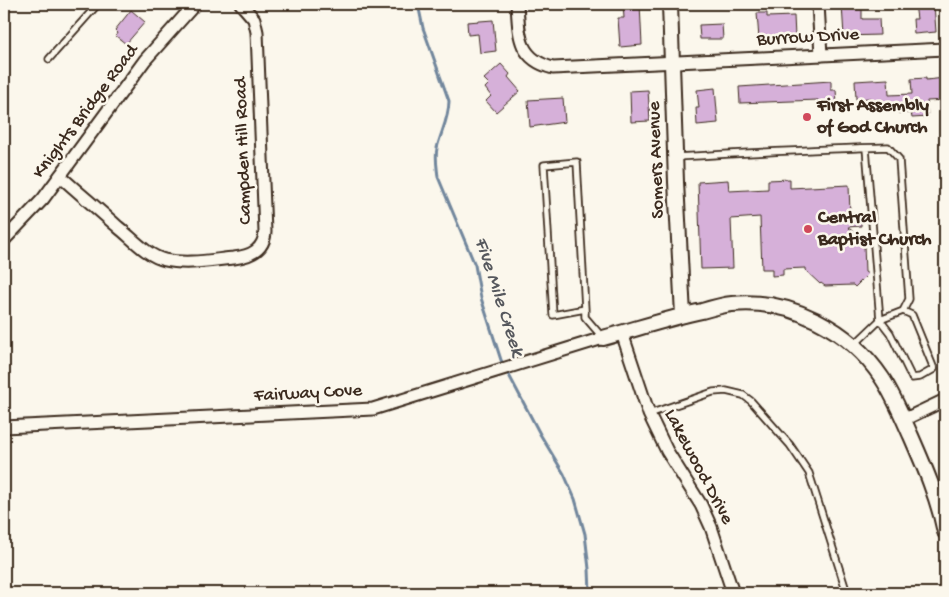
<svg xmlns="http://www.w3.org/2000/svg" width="949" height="597" font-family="'Gochi Hand',sans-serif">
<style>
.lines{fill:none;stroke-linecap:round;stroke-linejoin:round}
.stream{stroke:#71869c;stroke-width:3}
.building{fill:#d6b0d9;stroke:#3b2a1e}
.service-casing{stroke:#3b2a1e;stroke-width:9}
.minor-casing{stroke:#3b2a1e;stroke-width:15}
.tertiary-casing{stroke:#3b2a1e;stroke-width:18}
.service{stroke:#fbf7ec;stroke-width:5.5}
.minor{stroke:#fbf7ec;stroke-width:11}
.tertiary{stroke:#fbf7ec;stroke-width:14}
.poi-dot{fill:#d1495b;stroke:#fbf7ec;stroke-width:2}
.labels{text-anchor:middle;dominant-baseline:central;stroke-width:5;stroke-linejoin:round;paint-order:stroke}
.street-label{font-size:19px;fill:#3b2a1e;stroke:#fbf7ec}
.poi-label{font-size:19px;font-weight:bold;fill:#3b2a1e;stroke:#fbf7ec;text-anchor:start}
.water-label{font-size:20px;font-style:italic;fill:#56585d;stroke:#fbf7ec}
</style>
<rect width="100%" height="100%" fill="#fbf7ec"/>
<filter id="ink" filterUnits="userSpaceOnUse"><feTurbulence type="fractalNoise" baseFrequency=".02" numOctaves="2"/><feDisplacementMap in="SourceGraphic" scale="10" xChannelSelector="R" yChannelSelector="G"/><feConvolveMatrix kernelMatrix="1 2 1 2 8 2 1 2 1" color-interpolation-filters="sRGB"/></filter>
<g filter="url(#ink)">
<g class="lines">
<path class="stream" d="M418,4l5,24 26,73c0,17 -8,31 -12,47 -2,10 0,19 1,29l37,88 6,33 20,62 39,74 24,40 11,25 10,35 4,35 1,24"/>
</g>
<g class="building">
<path d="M623,4h17l2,41 -22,2 -2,-29h6z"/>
<path d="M862,4v15h17l1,16 -36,1 -2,-31z"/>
<path d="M915,4h19l2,28 -22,2 -1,-15h4z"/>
<path d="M131,10l14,12 -19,22 -10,-8 2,-3 -3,-3z"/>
<path d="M757,13h10v4l27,-1 1,21 -36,2z"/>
<path d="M493,20l3,31 -16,2 -2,-19 -10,1 -1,-13z"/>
<path d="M722,24l1,15h-23l-1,-14z"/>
<path d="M501,64l9,10 -2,3 12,14 -24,21 -10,-11 5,-5 -6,-8 4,-4 -5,-5z"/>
<path d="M926,78v2l19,-2v22l-18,1 1,16 -16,1 -1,-5h-13v-3l-26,1 -1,-13 -15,1 -1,-18 33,-2 1,16 23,-1 -1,-15z"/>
<path d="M831,81v9h5l1,14 -19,1v-5l-78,3 -1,-16z"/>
<path d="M715,88l3,35 -21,2 -1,-17h3l-2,-18z"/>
<path d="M648,90l2,31 -19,1 -1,-31z"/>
<path d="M563,98l2,24 -35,5 -2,-27z"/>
<path d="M790,179v9l59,-3 1,29 5,-1 1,5h5v8l-13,1 13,12 -1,1 4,4 1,28 3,2 -13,13 -2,-2 -28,1 -4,-3 -1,1 -15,-14v-2l-22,1v6l-11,1v-7h-10l-2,-52 -29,2 2,49 -32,1 -3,-87 30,-2 1,11 39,-2v-9z"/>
</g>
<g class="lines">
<g class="service-casing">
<g id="service">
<path d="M49,59l49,-55"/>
<path d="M675,157c71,-4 142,-8 213,-10l11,12 10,140 -6,12 -23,9 -14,-172"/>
<path d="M585,309l-32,6 -9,-150 33,-3 8,147v8l18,21"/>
<path d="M854,345l26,-25 10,13 22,45 8,-1 14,-8 -22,-54 -9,-4"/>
<path d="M649,414l64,-22 13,-1 17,4 8,6 39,44 19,28 38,120"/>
</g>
</g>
<g class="minor-casing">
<g id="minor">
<path d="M517,4c2,31 1,55 36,64l392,-19"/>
<path d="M818,4l3,51"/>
<path d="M60,176c19,17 39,34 58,51 14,11 29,29 47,33 22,5 47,0 69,-2 17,-2 30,-8 31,-26l-8,-200 -3,-13 -13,-15"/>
<path d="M4,240l39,-41 102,-139 50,-56"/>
<path d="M622,333l27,81 18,37 34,54 10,22 22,66"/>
<path d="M903,420l42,-20"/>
<path d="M4,427l369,-18 230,-71"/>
</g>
</g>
<g class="tertiary-casing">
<g id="tertiary">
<path d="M670,4l6,178 7,133"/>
<path d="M603,338c33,-9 66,-20 99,-27 10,-3 20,-6 30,-7 59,-6 118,26 150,74 12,18 20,38 29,58 14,32 27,62 34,96"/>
</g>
</g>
<use href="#service" class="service"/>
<use href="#minor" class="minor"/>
<use href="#tertiary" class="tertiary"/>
</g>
</g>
<g class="poi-dot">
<circle cx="807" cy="117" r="5"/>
<circle cx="808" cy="229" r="5"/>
</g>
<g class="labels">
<g class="street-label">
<text transform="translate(808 38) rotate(-3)">Burrow Drive</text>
<text transform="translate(86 112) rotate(-53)">Knights Bridge Road</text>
<text transform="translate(244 151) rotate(-92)">Campden Hill Road</text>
<text transform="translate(657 160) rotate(-92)">Somers Avenue</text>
<text transform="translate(308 394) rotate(-3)">Fairway Cove</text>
<text transform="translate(698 467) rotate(62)">Lakewood Drive</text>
</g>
<g class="poi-label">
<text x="817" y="106">First Assembly<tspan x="817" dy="22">of God Church</tspan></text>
<text x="818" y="218">Central<tspan x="818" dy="22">Baptist Church</tspan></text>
</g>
<g class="water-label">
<text transform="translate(498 297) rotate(72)">Five Mile Creek</text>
</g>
</g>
<rect width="949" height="597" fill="none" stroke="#fbf7ec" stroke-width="20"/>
<rect x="10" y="10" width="929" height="577" fill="none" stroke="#3b2a1e" stroke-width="2" filter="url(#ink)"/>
</svg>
